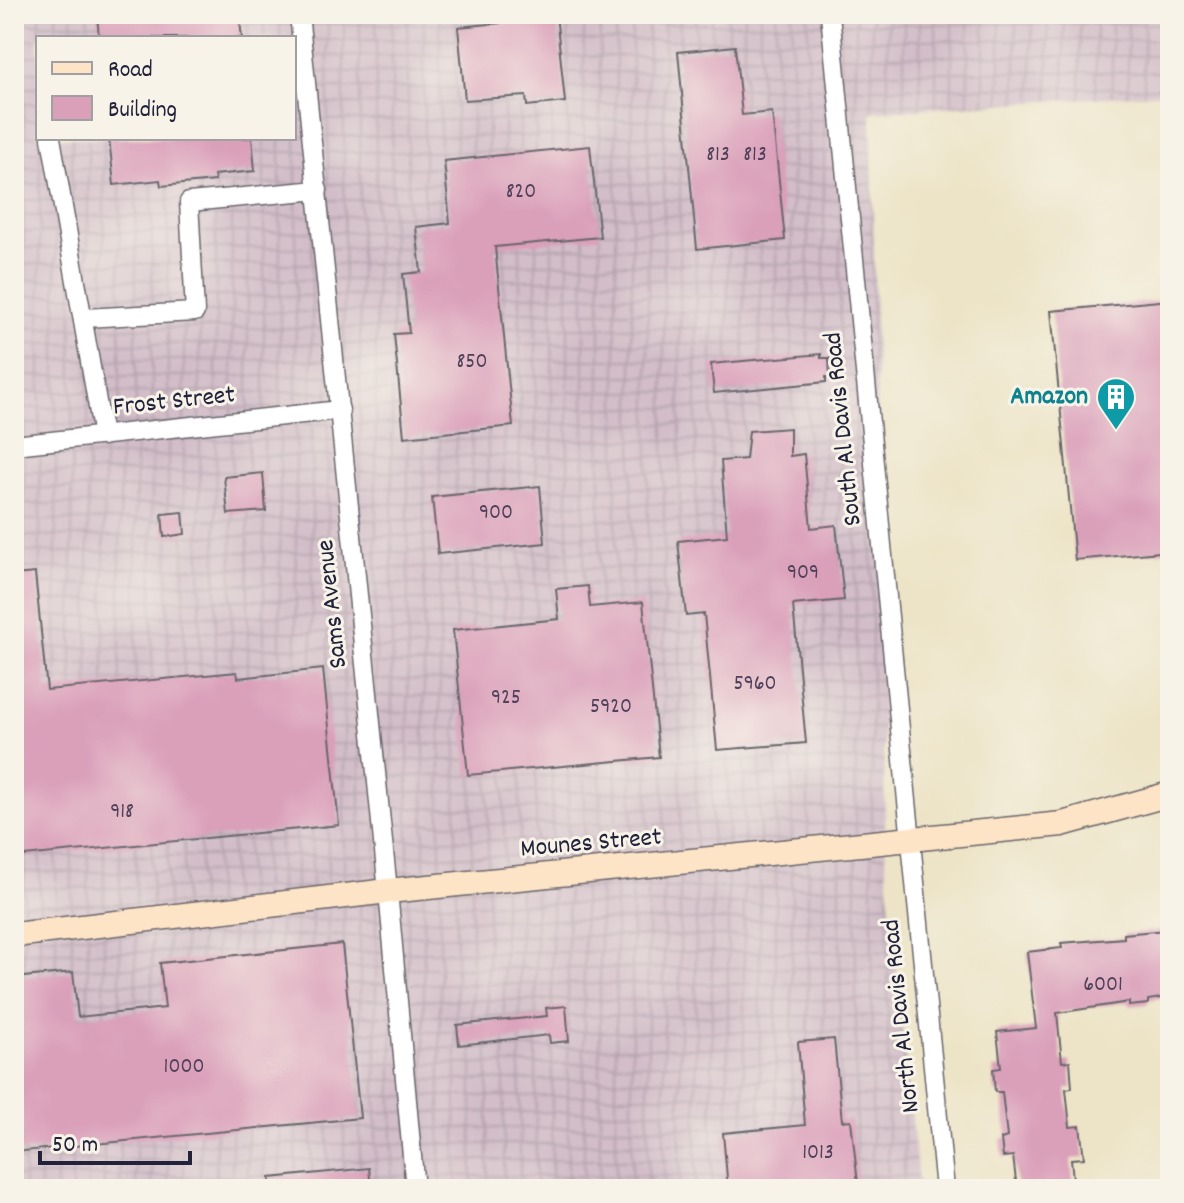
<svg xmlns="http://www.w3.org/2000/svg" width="1184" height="1203" font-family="Dekko,sans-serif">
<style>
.industrial{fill:url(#industrial-grid);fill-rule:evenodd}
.building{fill:#da9fb9}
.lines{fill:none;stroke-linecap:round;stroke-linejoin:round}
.minor-casing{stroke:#69666c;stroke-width:21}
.secondary-casing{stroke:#69666c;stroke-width:27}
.minor{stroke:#fff;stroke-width:18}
.secondary{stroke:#fee4c6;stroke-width:24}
.labels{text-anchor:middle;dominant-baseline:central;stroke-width:6;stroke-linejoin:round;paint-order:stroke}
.number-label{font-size:22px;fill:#50415a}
.culture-label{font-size:26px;font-weight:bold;fill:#0d838f;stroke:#f7f3e8;text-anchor:end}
.street-label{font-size:26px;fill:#22223b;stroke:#f7f3e8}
</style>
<defs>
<pattern id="industrial-grid" width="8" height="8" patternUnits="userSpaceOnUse" patternTransform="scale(2)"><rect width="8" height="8" fill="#d2bdc8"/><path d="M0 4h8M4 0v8" fill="none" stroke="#b4a2ad"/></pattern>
</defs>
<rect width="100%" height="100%" fill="#f7f3e8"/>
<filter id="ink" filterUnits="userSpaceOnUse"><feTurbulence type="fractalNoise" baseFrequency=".0125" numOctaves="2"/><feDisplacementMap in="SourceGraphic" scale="16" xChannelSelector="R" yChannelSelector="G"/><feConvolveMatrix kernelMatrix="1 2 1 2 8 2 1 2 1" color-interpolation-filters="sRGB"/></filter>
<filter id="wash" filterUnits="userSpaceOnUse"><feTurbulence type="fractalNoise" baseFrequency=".006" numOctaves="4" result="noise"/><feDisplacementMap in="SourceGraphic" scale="32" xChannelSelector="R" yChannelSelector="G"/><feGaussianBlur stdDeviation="1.8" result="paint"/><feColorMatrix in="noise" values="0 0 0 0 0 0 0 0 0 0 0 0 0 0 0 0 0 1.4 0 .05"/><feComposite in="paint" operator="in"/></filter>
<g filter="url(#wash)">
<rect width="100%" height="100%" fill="#ede4c7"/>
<path class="industrial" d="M14,14h1156v79l-299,19 15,753 33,324h-905zM38,38h256v100h-256z"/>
<g id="blocks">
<g class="building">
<path d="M97,14h142l3,24h-143z"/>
<path d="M499,14h57l9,88 -38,4 -1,-10 -61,4 -7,-73 42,-4z"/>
<path d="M735,46l7,69 30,-3 13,128 -88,9 -19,-197z"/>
<path d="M109,138h143l3,33 -41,4 1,6 -54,5 -1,-6 -46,5z"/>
<path d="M590,146l10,91 -105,10 18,179 -109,11 -10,-103 15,-1 -6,-59 18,-2 -5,-45 34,-4 -6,-62z"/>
<path d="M1170,300v251l-95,9 -24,-249z"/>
<path d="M821,354v4h8l1,19h-4v5l-112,11 -3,-29z"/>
<path d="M790,428v28l14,-2 7,74 25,-3 8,75 -51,5 13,138 -89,7 -13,-136 -18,2 -8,-75 49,-5 -6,-75 25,-2 3,-28z"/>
<path d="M263,473l3,38 -38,3 -4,-37z"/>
<path d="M540,486l5,57 -107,11 -6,-57z"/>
<path d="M183,512l2,22 -21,3 -2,-23z"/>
<path d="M35,573l12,117 190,-18 1,6 85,-9 16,156 -325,32v-282z"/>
<path d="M588,586l2,21 53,-5 16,155 -191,18 -15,-145 106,-11 -3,-30z"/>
<path d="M1165,930v8h5l-3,59 -19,3v4l-19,2v-4l-72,11 5,49 8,-1 2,27 -6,1 4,38 10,-1 4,32 -13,1 3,30h-57l-4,-33 -10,1 -2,-18 6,-2 -5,-45h-7l-2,-23 8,-1 -4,-36 39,-4 -9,-76 35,-4 -1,-5 63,-5v-4z"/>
<path d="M342,944l18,174 -346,34v-174l59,-6 5,45 87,-9 -5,-45z"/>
<path d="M566,1006l3,35 -19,2 -1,-8 -90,10 -2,-20 90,-9 -1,-8z"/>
<path d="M834,1039l8,82 9,-1 7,64 -48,5h-82l-5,-56 82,-8 -7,-83z"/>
<path d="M369,1168l2,21h-101v-11z"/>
</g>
</g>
</g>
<g filter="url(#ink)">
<use href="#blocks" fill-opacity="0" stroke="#69666c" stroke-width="2"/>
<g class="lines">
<g class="minor-casing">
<g id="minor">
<path d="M299,14l89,877 27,298"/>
<path d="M830,14l115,1175"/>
<path d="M51,138l52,298"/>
<path d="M84,318l111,-6 -6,-110 129,-12"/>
<path d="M14,445l326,-35"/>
</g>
</g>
<g class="secondary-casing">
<path id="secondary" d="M14,935l374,-44 674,-67 108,-30"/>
</g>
<use href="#minor" class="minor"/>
<use href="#secondary" class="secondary"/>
</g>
</g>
<defs>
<g id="building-pin" transform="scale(2)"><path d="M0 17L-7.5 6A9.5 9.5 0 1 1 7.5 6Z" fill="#0f9aa8" stroke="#f7f3e8"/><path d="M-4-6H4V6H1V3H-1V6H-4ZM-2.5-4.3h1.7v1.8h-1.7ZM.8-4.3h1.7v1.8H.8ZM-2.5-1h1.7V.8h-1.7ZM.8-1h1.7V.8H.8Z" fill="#fff"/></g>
</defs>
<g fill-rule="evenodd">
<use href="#building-pin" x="1116" y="397"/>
</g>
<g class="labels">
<g class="number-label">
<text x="718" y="155">813</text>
<text x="755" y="155">813</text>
<text x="521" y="192">820</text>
<text x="472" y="362">850</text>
<text x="496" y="513">900</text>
<text x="803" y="573">909</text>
<text x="755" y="684">5960</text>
<text x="506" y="698">925</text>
<text x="611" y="707">5920</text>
<text x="122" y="812">918</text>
<text x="1103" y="985">6001</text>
<text x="184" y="1067">1000</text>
<text x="818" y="1153">1013</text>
</g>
<g class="culture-label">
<text x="1088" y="397">Amazon</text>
</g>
<g class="street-label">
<text transform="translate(174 402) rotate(-6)">Frost Street</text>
<text transform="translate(844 429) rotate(-96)">South Al Davis Road</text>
<text transform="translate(333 604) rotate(-96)">Sams Avenue</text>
<text transform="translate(591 844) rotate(-5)">Mounes Street</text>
<text transform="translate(902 1016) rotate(-96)">North Al Davis Road</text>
</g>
</g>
<rect width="1184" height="1203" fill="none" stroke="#f7f3e8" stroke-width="48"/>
<rect x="36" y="36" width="260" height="104" fill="#f7f3e8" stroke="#a29fa3" stroke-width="2"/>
<rect x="52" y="62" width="40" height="12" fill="#fee4c6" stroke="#a29fa3" stroke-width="2"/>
<text x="108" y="76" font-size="24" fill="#22223b">Road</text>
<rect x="52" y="96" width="40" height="24" fill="#da9fb9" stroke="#a29fa3" stroke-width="2"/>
<text x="108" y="116" font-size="24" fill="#22223b">Building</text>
<path d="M40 1151v12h150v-12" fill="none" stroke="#22223b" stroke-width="4"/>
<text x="52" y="1151" font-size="24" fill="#22223b" stroke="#f7f3e8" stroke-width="6" paint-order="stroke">50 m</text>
</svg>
